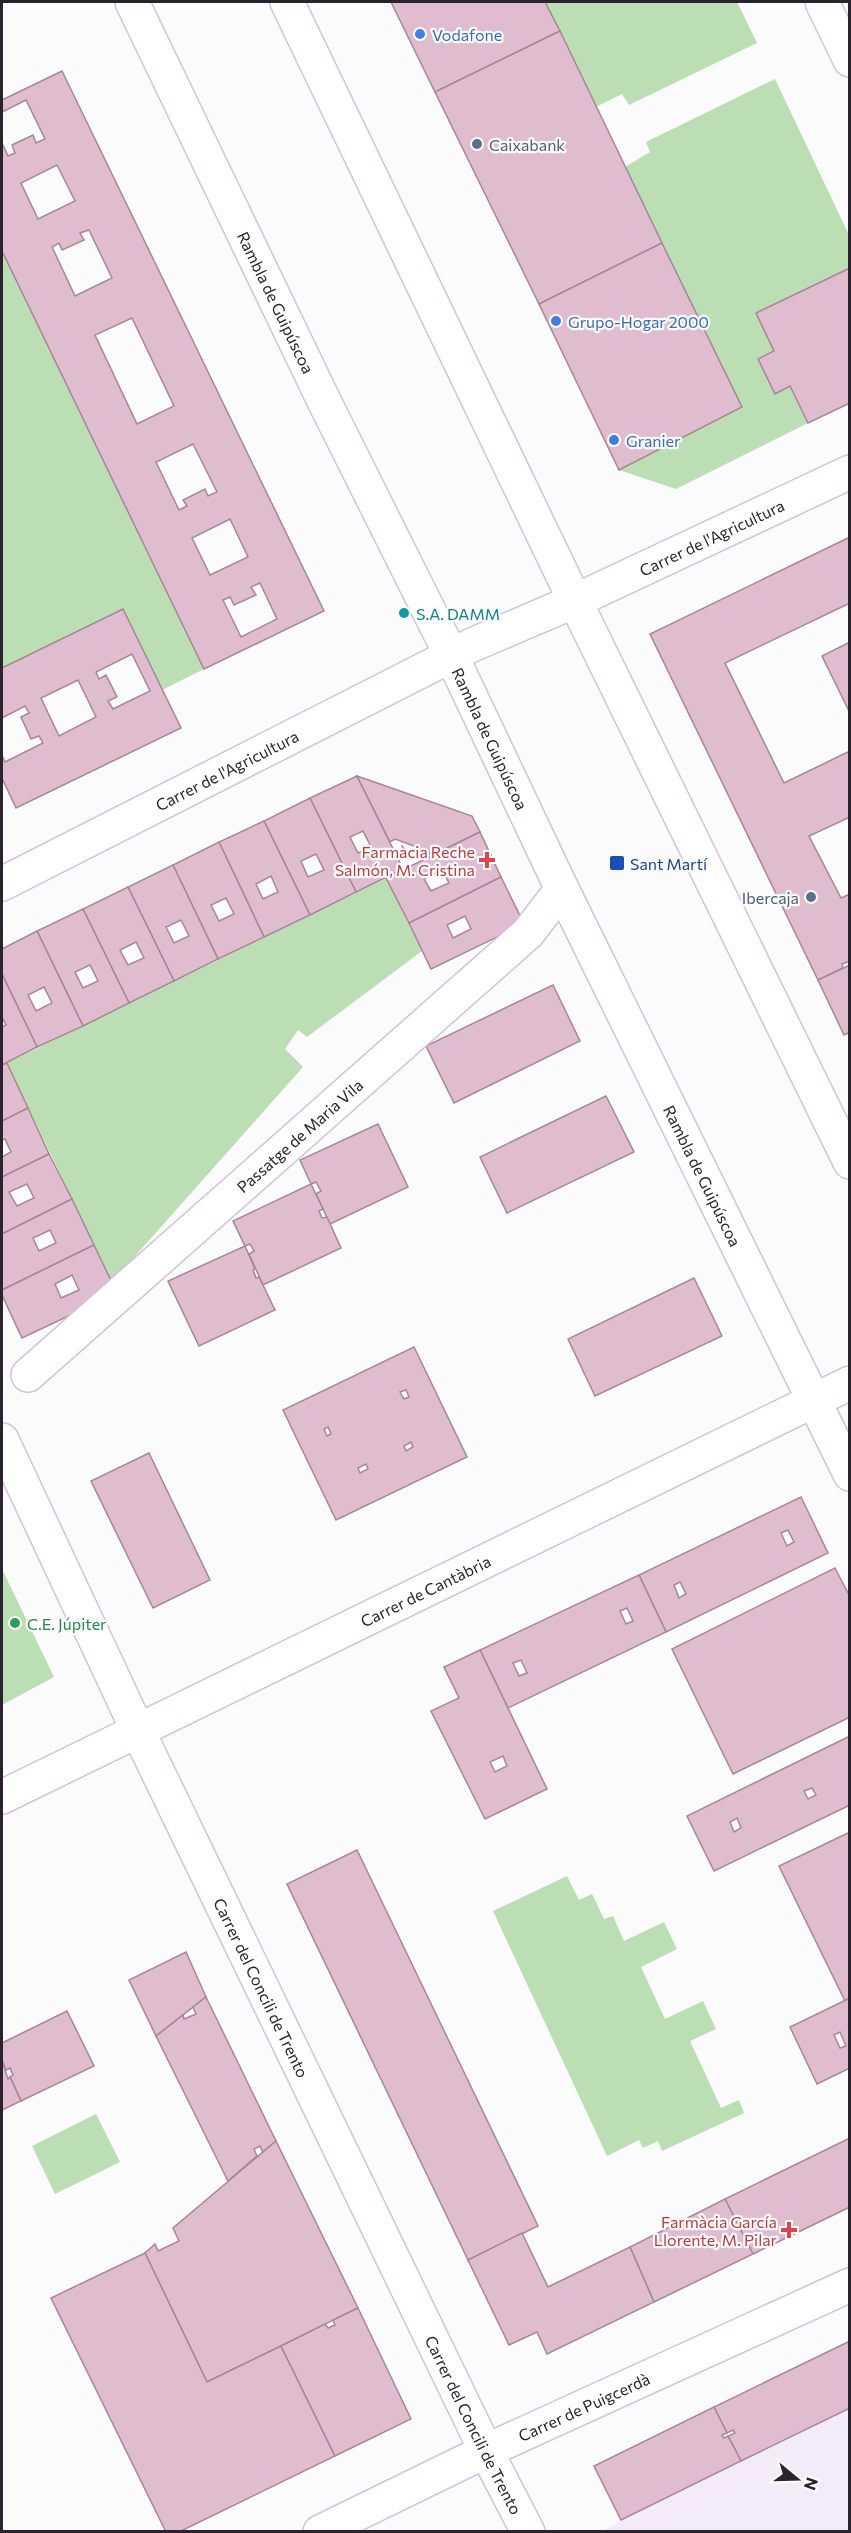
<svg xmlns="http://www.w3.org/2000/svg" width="851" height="2533" font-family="Commissioner,sans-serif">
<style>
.built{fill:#f4ebfa}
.green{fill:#bbdeb5}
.building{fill:#e0bdce;stroke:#a78696;stroke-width:1.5;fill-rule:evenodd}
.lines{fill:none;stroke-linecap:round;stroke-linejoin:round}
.minor-casing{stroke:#d3c1e0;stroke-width:36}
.minor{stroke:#fff;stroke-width:33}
.shop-dot{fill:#3f7fe0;stroke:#fafbfa;stroke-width:2}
.service-dot{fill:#5c6f8a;stroke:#fafbfa;stroke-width:2}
.culture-dot{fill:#0f9aa8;stroke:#fafbfa;stroke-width:2}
.health-dot{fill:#e0444e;stroke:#fafbfa;stroke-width:2}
.transit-dot{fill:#1a4fb4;stroke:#fafbfa;stroke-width:2}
.leisure-dot{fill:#2e9e5b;stroke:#fafbfa;stroke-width:2}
.labels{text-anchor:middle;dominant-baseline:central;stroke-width:4.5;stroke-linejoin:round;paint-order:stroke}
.shop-label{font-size:16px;fill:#366cbe;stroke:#fafbfa;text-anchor:start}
.service-label{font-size:16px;fill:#4e5e75;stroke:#fafbfa;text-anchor:start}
.street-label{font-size:16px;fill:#2a232f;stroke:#fafbfa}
.culture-label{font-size:16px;fill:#0d838f;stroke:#fafbfa;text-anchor:start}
.health-label{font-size:16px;fill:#be3a42;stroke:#fafbfa;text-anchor:end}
.transit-label{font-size:16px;fill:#164399;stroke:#fafbfa;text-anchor:start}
.leisure-label{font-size:16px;fill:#27864d;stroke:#fafbfa;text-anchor:start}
</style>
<rect width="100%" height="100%" fill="#fafbfa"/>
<path class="built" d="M849,2409v122h-245l17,-11z"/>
<g class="green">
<path d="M545,2h192l20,41 -128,62 -7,-11 -26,13z"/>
<path d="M775,79l74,156v33l-93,45 18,38 -16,8 17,34 15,-7 18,37 -132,66 -57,-19 123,-63 -117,-240 25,-15 -4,-10z"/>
<path d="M2,251l202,418 -42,21 -39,-80 -121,58z"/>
<path d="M386,878l36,73 -115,86 -9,-7 -13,19 18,18 -191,215 -105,-219z"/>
<path d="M2,1569l52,108 -52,28z"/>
<path d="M567,1876l12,24 13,-6 12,25 9,-3 11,25 40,-19 13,27 -36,18 24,52 38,-18 13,28 -26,12 31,67 18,-8 5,13 -82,38 -4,-10 -15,7 -4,-8 -32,16 -114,-245z"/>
<path d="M96,2114l24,48 -65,32 -23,-48z"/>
</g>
<g class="building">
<path d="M391,2h154l15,29 -125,61z"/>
<path d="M560,31l102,212 -123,61 -104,-212z"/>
<path d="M62,71l262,540 -120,58 -202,-418v-108l6,13 7,-3 -3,-8 21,-10 3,8 9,-4 -19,-39 -24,12v-12zM57,165l18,36 -37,18 -17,-36zM89,230l23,48 -37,18 -23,-49 7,-4 3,7 22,-10 -4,-7zM132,318l42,88 -37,18 -42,-89zM193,444l24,48 -9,4 -3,-7 -22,11 4,6 -8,4 -23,-48zM230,519l18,38 -38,18 -18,-37zM260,583l17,36 -36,18 -18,-37 7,-3 4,8 22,-10 -5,-8z"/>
<path d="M662,243l80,164 -123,63 -80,-166z"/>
<path d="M850,268v135l-42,20 -18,-37 -15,8 -17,-35 16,-8 -18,-38z"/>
<path d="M850,537v66l-125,60 59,120 66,-32v66l-41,19 32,62 9,-4v67l-8,3 1,4 -25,12 -168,-346z"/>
<path d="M123,609l58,119 -165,80 -14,-30v-23l3,7 38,-19 -4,-7 -8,3 -10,-22 8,-4 -4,-7 -23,12v-50zM132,654l18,37 -37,18 -5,-8 9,-4 -11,-22 -7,4 -3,-7zM78,680l18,37 -37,19 -18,-38z"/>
<path d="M850,642v69h-1l-27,-55z"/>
<path d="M357,776l46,93 -47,23 -46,-94zM363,831l8,16 -13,6 -8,-16z"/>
<path d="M357,776l115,40 8,16 -49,24 -3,-5 -33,-12 -5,3z"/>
<path d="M310,798l46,94 -46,23 -46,-94zM316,854l8,16 -16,7 -7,-16z"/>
<path d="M264,821l46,94 -46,22 -45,-95zM271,876l7,16 -15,7 -7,-15z"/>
<path d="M480,832l21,45 -92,46 -23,-45zM442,870l7,13 -18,8 -7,-12z"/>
<path d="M219,842l45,95 -46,22 -45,-94zM226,898l8,16 -15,7 -8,-16z"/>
<path d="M173,865l45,94 -44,22 -46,-94zM181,920l8,16 -15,7 -8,-16z"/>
<path d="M501,877l23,47 -93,45 -22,-46zM465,916l6,13 -18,9 -6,-13z"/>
<path d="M128,887l46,94 -45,22 -46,-94zM136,942l8,16 -16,7 -8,-15z"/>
<path d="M83,909l46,94 -46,23 -46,-95zM90,965l8,16 -15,7 -8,-16z"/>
<path d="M37,931l46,95 -46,21 -35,-73v-25zM44,987l8,16 -16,8 -8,-16z"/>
<path d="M850,965v67l-6,3 -26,-55z"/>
<path d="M2,974l35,73 -35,18v-38l4,-2 -4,-8z"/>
<path d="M553,985l27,56 -126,62 -28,-57z"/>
<path d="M7,1063l21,45 -26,13v-56z"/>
<path d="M606,1096l28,56 -127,61 -27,-56z"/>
<path d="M28,1108l21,46 -47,23v-20l9,-5 -6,-13 -3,1v-19z"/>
<path d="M378,1124l30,63 -78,37 -14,-30 5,-3 -5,-9 -5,2 -11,-24z"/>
<path d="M49,1154l23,45 -70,35v-57zM27,1184l7,14 -17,8 -8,-14z"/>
<path d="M311,1184l12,25 -4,2 3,7 5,-1 14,31 -78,37 -14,-31 5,-3 -4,-7 -5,2 -12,-25z"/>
<path d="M72,1199l22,46 -92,45v-56zM50,1230l6,13 -17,8 -6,-13z"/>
<path d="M94,1245l23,48 -95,45 -20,-43v-5zM72,1275l7,15 -18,8 -6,-14z"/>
<path d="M245,1246l10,23 -2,1 3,8 3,-1 16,33 -76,36 -31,-65z"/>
<path d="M694,1278l28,58 -127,60 -27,-57z"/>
<path d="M414,1347l53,110 -131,63 -53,-110zM406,1390l3,7 -5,2 -4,-7zM328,1427l3,7 -4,2 -3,-7zM411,1442l2,5 -7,4 -2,-5zM366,1464l2,5 -8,4 -2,-5z"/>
<path d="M149,1453l61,127 -57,28 -62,-127z"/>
<path d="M801,1497l27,56 -162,79 -27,-57zM788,1530l6,12 -7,4 -6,-13zM680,1582l6,12 -7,4 -5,-13z"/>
<path d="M835,1568l15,29v120l-117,57 -61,-125z"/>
<path d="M639,1575l27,57 -158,76 -28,-58zM627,1608l6,13 -7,3 -6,-13zM521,1660l6,13 -8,3 -6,-13z"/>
<path d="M480,1650l67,139 -62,30 -54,-108 28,-13 -15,-31zM503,1756l4,10 -12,6 -5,-10z"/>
<path d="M850,1736v69l-136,66 -27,-55zM812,1788l4,7 -8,4 -4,-8zM737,1818l4,10 -7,4 -4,-10z"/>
<path d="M850,1832v166l-5,3 -66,-135z"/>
<path d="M357,1850l181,376 -70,34 -181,-376z"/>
<path d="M186,1952l20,45 -50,39 -27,-56z"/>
<path d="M206,1997l70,144 -13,11 -3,-6 -6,3 3,7 -29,25 -72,-145 27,-21 1,4 12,-5 -3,-7z"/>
<path d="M850,1998v70l-33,16 -27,-57zM840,2032l6,14 -6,2 -6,-13z"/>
<path d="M67,2011l27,55 -73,35 -11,-24 3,-2 -3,-7 -4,2 -4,-10v-17z"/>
<path d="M2,2060l6,19 2,-2 11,24 -19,9z"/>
<path d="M850,2138v69l-97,47 -28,-55z"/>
<path d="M276,2141l82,167 -151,74 -62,-129 10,-9 3,7 21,-10 -6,-13z"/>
<path d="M725,2199l28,55 -99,48 -24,-55z"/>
<path d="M522,2233l26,54 82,-40 24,55 -107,52 -10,-22 -28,13 -41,-85z"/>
<path d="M145,2253l62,129 74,-36 54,110 -156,76h-13l-115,-234z"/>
<path d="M358,2308l53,111 -76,37 -54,-110 44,-22 3,4 7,-3 -2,-5z"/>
<path d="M850,2341v67l-109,53 -13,-25 7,-3 -2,-3 -6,3 -13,-26z"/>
<path d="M714,2407l13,26 -5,2 2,3 4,-2 13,25 -120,59 -27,-54z"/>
</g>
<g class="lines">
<g class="minor-casing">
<g id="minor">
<path id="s1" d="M132,2l193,401 127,254 110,232 288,585"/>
<path d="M287,2l288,599 275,561"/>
<path d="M822,2l28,58"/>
<path id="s2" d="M2,884l470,-239 103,-44 275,-129"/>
<path id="s3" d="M28,1375l500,-442 34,-44"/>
<path id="s4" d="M2,1440l136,291 348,720 42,81"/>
<path id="s5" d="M2,1797l848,-414"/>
<path id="s6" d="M320,2532l166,-81 364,-166"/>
</g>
</g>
<use href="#minor" class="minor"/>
</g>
<g class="shop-dot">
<circle cx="420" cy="34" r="6"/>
<circle cx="556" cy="321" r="6"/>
<circle cx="614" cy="440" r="6"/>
</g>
<g class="service-dot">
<circle cx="477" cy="144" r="6"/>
<circle cx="811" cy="897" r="6"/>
</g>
<circle class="culture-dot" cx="404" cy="613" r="6"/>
<g class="health-dot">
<path d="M484 851h6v6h6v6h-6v6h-6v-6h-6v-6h6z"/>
<path d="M786 2221h6v6h6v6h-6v6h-6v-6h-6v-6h6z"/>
</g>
<rect class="transit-dot" x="609" y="855" width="16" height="16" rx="3"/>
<circle class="leisure-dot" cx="15" cy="1623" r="6"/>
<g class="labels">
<g class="shop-label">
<text x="432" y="34">Vodafone</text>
<text x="568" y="321">Grupo-Hogar 2000</text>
<text x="626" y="440">Granier</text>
</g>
<g class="service-label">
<text x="489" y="144">Caixabank</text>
<text x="799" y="897" text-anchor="end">Ibercaja</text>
</g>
<g class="street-label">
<text stroke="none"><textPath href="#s1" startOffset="333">Rambla de Guipúscoa</textPath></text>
<text stroke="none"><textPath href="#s2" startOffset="790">Carrer de l'Agricultura</textPath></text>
<text stroke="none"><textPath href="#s1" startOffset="819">Rambla de Guipúscoa</textPath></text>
<text stroke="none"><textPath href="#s2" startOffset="252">Carrer de l'Agricultura</textPath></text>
<text stroke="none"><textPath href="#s3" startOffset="362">Passatge de Maria Vila</textPath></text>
<text stroke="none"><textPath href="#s1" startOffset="1305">Rambla de Guipúscoa</textPath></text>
<text stroke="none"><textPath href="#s5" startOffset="471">Carrer de Cantàbria</textPath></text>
<text stroke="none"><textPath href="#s4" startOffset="606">Carrer del Concili de Trento</textPath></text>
<text stroke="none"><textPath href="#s6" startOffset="292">Carrer de Puigcerdà</textPath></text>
<text stroke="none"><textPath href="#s4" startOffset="1092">Carrer del Concili de Trento</textPath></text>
</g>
<g class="culture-label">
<text x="416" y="613">S.A. DAMM</text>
</g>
<g class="health-label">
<text x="475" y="851">Farmàcia Reche<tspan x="475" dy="18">Salmón, M. Cristina</tspan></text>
<text x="777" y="2221">Farmàcia García<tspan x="777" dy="18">Llorente, M. Pilar</tspan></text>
</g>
<g class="transit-label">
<text x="630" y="863">Sant Martí</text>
</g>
<g class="leisure-label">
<text x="27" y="1623">C.E. Júpiter</text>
</g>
</g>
<rect width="851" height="2533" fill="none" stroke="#2a232f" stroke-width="6"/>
<g transform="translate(797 2479) rotate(109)" stroke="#fafbfa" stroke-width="4.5" paint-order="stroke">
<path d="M0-4.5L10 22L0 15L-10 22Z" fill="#2a232f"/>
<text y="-9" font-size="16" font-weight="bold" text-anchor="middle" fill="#2a232f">N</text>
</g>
</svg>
